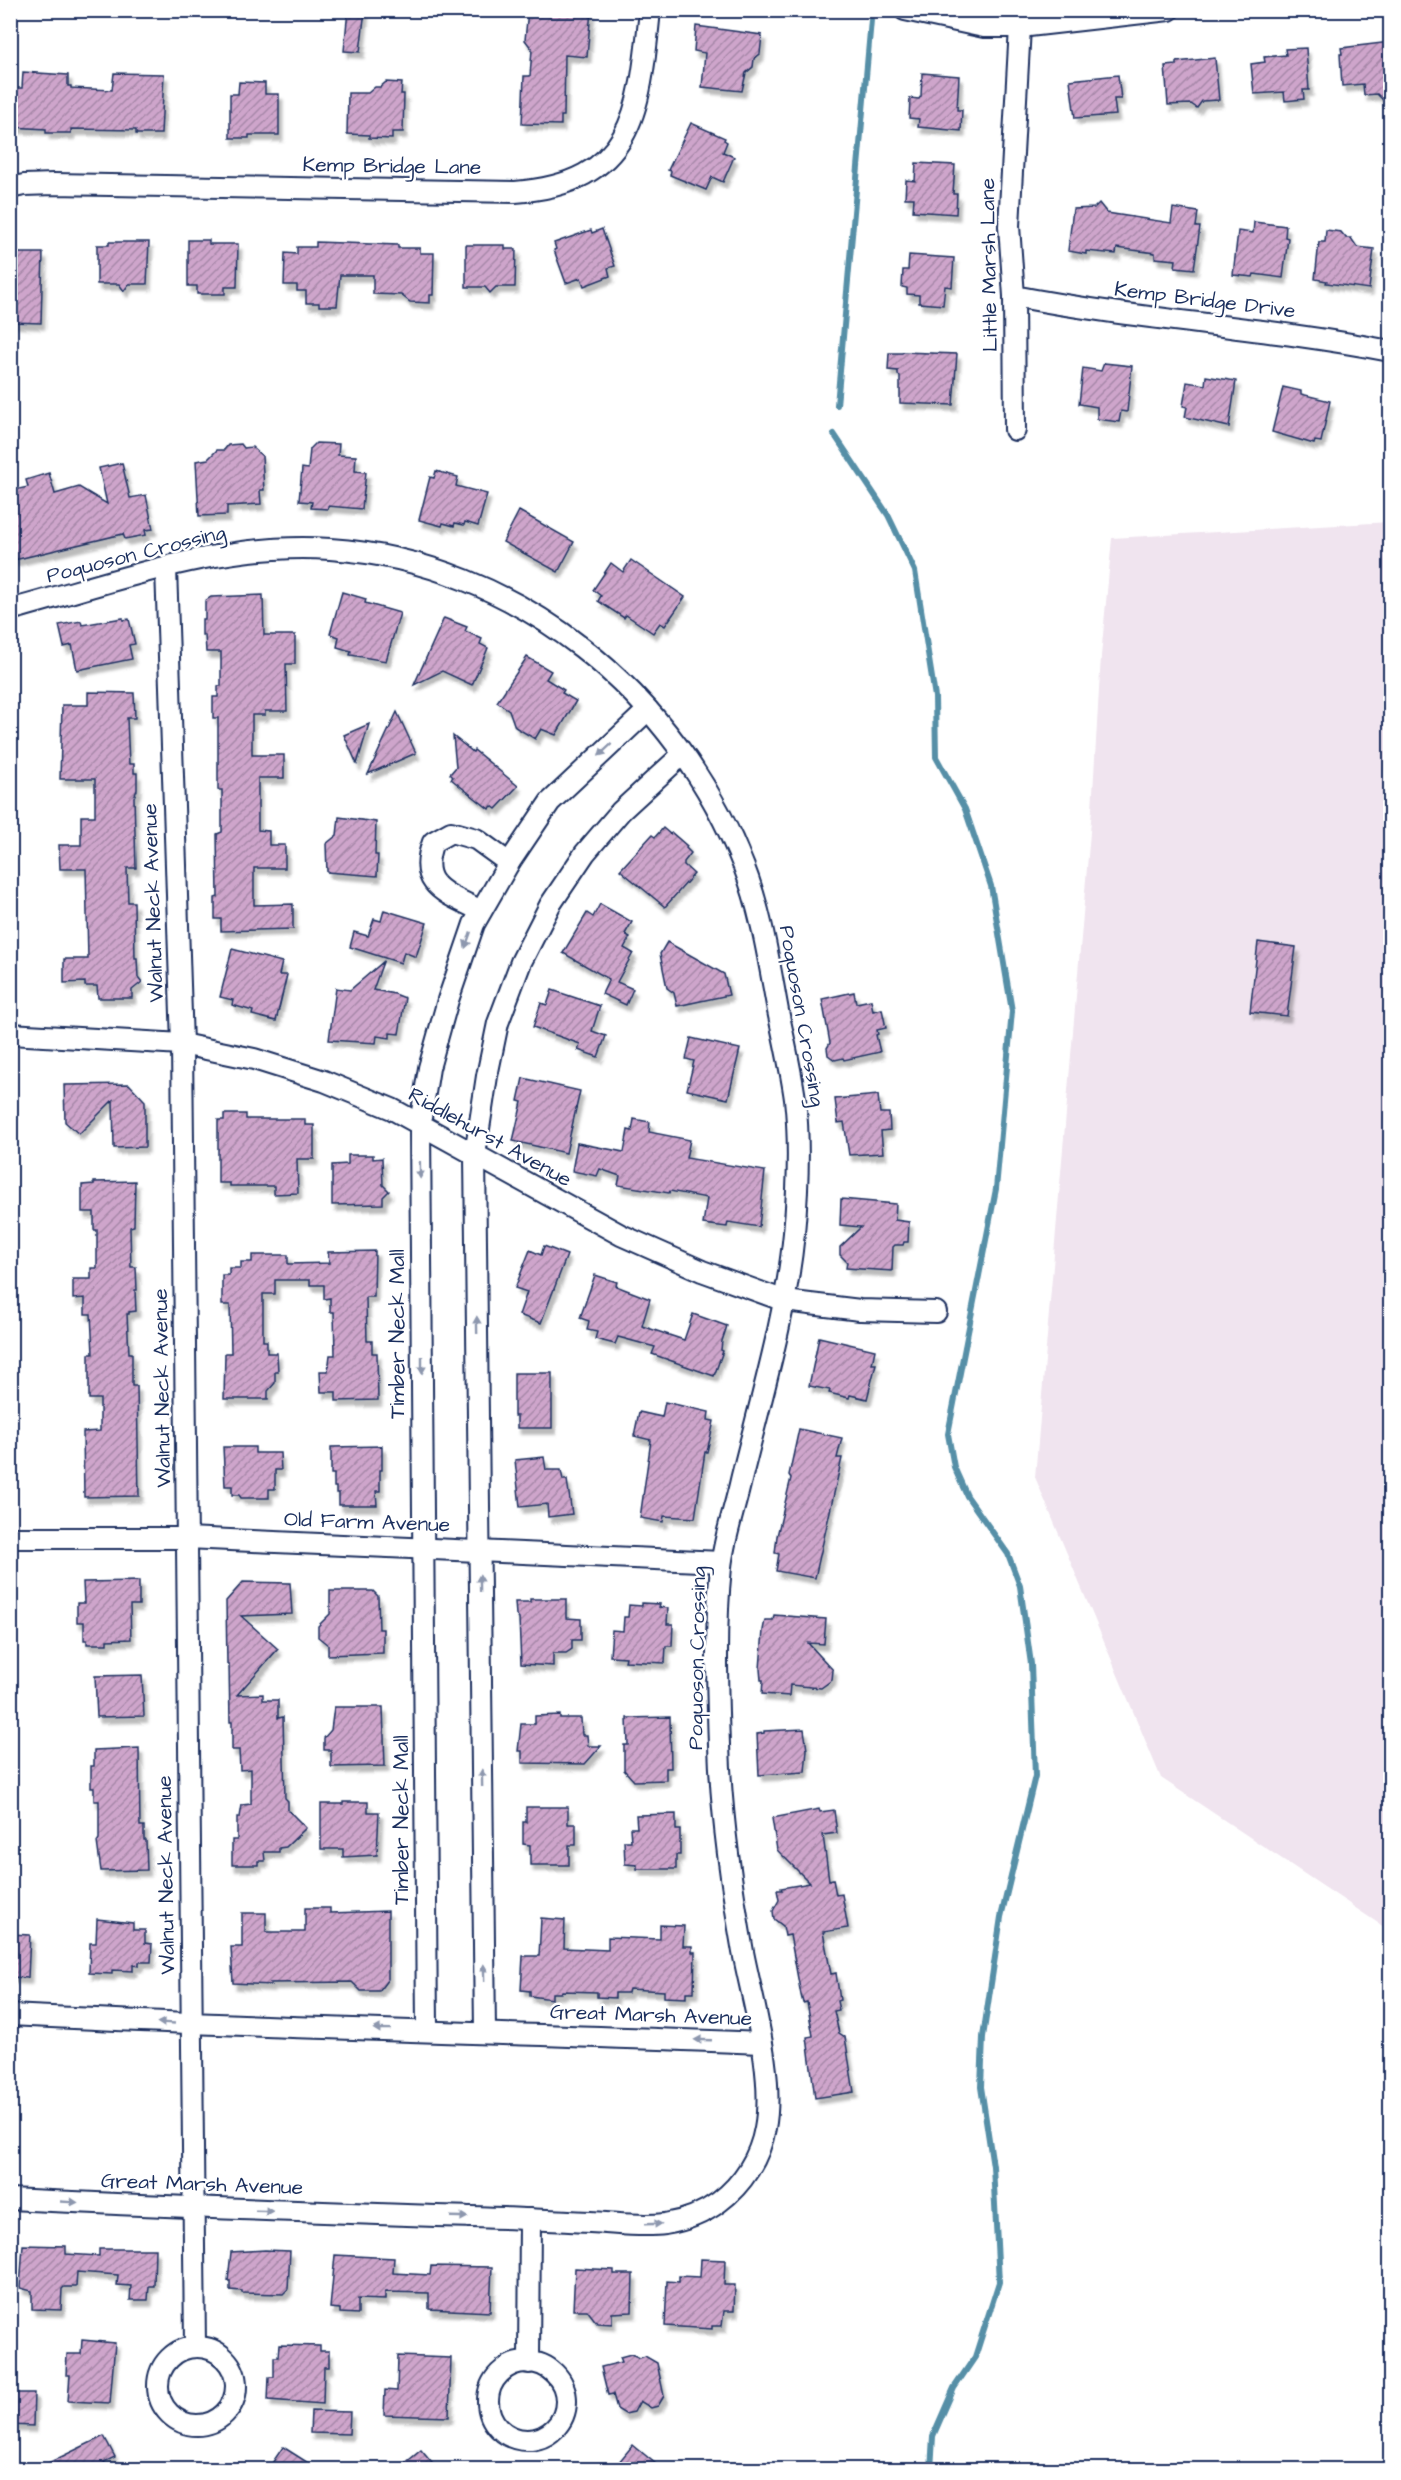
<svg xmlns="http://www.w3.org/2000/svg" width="1401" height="2480" font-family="'Architects Daughter',sans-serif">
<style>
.built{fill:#f0e4ef}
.park{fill:#cddb8e;stroke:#748576;stroke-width:1.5}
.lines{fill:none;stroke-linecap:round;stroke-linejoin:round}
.stream{stroke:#568fa7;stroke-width:6}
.building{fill:url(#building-hatch);stroke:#1b2f5e;stroke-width:1.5;filter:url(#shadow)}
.minor-casing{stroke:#1b2f5e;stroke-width:24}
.minor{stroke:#fff;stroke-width:20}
.oneway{fill:#8d97ae}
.labels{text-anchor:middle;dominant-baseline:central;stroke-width:5;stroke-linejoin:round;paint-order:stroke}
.street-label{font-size:21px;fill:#1b2f5e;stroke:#fff}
</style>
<defs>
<pattern id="building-hatch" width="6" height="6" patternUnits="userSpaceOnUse" patternTransform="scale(1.5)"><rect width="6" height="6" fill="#cea5cb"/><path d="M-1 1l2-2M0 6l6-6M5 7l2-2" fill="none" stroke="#a687a8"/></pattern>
<filter id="shadow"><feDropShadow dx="3.5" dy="6" stdDeviation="1.5" flood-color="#0004"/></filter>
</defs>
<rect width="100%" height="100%" fill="#fff"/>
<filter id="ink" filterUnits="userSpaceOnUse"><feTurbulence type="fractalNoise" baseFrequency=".0167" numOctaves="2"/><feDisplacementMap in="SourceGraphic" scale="12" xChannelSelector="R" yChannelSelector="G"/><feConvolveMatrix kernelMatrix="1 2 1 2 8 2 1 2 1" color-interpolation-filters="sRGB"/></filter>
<g filter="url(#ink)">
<path class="built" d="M1390,522v1409l-229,-153 -126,-301 57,-668 9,-153 11,-118z"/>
<path class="park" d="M11,1578h1l3,120h-4z"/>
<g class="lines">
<g class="stream">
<path d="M837,405l34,-385"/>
<path d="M834,434l54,81 27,56 20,126 1,60 29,52 26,77 21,125 -16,178 -48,245 6,33 13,29 41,58 12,32 11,78 4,112 -34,141 -18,120 -2,50 12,79 6,116 -24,75 -21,31 -21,48 -2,34"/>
</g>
</g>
<g class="building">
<path d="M348,10h17l-5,42 -16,-1z"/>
<path d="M528,10h63l-4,47 -22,-2 -1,61h-3v9l-39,-1 2,-48h6l2,-27 -7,-9z"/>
<path d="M696,26l66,9 -2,19 -6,5 -1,8 -7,6 -4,18 -40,-4 3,-34 -11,-2z"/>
<path d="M1390,42v65l-13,-13 -13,1 -1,-11 -21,2 -2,-32h2l-1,-6z"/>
<path d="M1306,48l3,42h-6l1,9 -19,2 -1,-9 -30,2 -3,-30 14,-2 -1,-5 22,-2 -1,-6z"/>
<path d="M1215,58l4,42 -17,1 -5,7 -6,-4 -23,1 -3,-39 11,-1v-3z"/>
<path d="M23,72l45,3v11h3v2l41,2 2,-17 50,1 -3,60h-25v-4l-65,-1v4h-25v-4l-35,-2v-39h11z"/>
<path d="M922,73l37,3 -2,34h5l-1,21 -43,-4 1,-8 -10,-1 1,-20 9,1 2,-3z"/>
<path d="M1118,75l3,24h-7l2,16 -41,3 -5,-38z"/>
<path d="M239,82l26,1v11h14v41h-30v3h-19v-44h8z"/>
<path d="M386,82l16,1 -1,11h3l-1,38h-11v7l-23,-1v-3l-22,-1 1,-41h20l7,-6h5z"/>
<path d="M691,123l34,15 -1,2 3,2 -4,10 11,5 -11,25 -11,-5 -6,13 -36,-15 1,-4 -3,-1z"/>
<path d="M916,163l39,2 -2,29h4l-1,20 -43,-3 1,-13h-9l1,-18 9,1z"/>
<path d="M1099,203l8,10 64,10 2,-15 25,4 -2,15h4l-6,42 -19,-2 1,-7 -21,-2v-5l-38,-5 -1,6 -30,-3v3l-18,-3 5,-42 21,-1z"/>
<path d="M1254,222l32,4 -1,11 3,1 -5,40 -29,-4 -1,3 -20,-2 5,-44 15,2z"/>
<path d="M602,229l13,37 -7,2 2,8 -26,10 -3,-8 -15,5 -12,-33 2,-1 -2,-6 37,-13 1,3z"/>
<path d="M1326,230l15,2 5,6h5l6,9 17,2 -5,40 -43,-6 1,-2 -12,-2 4,-37h6z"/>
<path d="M188,240h21v4h29l-1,43h-12v7h-28v-8h-9z"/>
<path d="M109,242h40l-2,42h-18l-5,7 -5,-7h-22v-39h12z"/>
<path d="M316,242l82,3v3h22v5h14l-1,42h-3v8l-20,-1 -9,-7 -28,-1v-19h-33l-3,31h-18v-3h-13v-12h-9v-6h-13l1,-32 12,1v-7h19z"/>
<path d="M466,245h39v4h11l-1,38h-19l-6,6 -5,-6h-19z"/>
<path d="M18,253h25l-2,70 -31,-1v-56l7,1z"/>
<path d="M909,255l45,3 -2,29 -7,-1 -2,19 -24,-2v-8l-12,-1v-6l-5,-1 1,-17h5z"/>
<path d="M903,352l54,2 -4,51 -53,-2v-27l-2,-1v-4l-10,-1 1,-17h13z"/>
<path d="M1104,363l28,3 -5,46 -6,-1 -2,11 -22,-3v-12l-18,-3 4,-36 18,3z"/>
<path d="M1206,376l30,5 -7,46 -44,-10 2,-10 -4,-1 4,-24 18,3z"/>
<path d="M1283,387l18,4v3l29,7 -9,41 -6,-1 -1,3 -42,-12z"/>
<path d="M316,443l23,1 -1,11 18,1 -1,15 11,1 -4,37 -34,-3v3l-17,-1 1,-6 -13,-1 3,-33 6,1 2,-20z"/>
<path d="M241,444l3,4 8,-1 10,9 2,34h-4l1,14 -34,2v9l-28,1 -3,-55 12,-2 9,-9h7l4,-5z"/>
<path d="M122,463l8,35 16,-3 7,34 -8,1 1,5 -21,4 -2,-5 -113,27v-70l18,-4 -2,-7 23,-7 6,21 24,-7 28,17 -8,-36z"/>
<path d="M436,471l22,6 -2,9 31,8 -9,32 -13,-4 -1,3 -9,-2 -1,3 -11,-3 -1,3 -23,-6 11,-43 4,1z"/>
<path d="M519,511l55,31 -16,30 -55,-30z"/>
<path d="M631,560l54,37 -20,29 -5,-3 -7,10 -27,-18 -2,3 -26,-17 3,-5 -8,-6 18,-27 12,9z"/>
<path d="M342,592l24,7 -1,4 35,10 -14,48 -36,-6 1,-4 -14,-4 2,-10 -9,-3z"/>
<path d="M263,595l1,40h31v29h-9l1,47h-22v4h-13v40h32v23h-26v52l11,1v14h16v23h-31v37l39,-1v25l-72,2v-12h-6v-21l3,-1 -1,-63 5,-2v-42h-4v-72h-5v-21h5v-11h3v-34h-15l-1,-17h-3v-16h3v-18l6,-4z"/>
<path d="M123,618v2l6,-1 6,25 -6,1 3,14 -55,11 -5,-25 -8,2 -5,-22 22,-4 1,4z"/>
<path d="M444,618l23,9 -2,4 17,8 -2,5 8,4 -16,37 -30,-14 -28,14z"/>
<path d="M527,657l24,14 -5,8 18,11 -2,3 14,8 -20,34 -15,-6 -6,10 -20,-12 -6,-17 -12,-8z"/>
<path d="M88,692l46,1 1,25h-8l2,46h5v9h3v17l-3,7 2,71h-9l1,34h6l1,56h2l1,19 4,5 -10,8v8h-34l-1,-12h-12v-4l-21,1v-24h24l-2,-90h-26l-1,-24h22v-29h14v-37h-35l2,-74h26z"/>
<path d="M397,712l19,41 -48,21z"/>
<path d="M369,724l-12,40 -13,-29z"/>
<path d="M453,736l20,16 1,-2 44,36 -22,23 -4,-3 -3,3 -38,-30 2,-2 -3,-3 6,-7z"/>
<path d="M339,817l37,5 -1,33h3l-1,21 -50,-4 -1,-28 11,-9z"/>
<path d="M663,828l7,6 2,-1 15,13 -1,2 5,5 -7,9v3l10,9 -29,33 -45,-37 32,-35 3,2z"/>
<path d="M600,904l32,18 -7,12 5,3 -6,11 9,5 -16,29 16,7 -7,16 -24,-11 7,-15 -46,-26 24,-40 6,4z"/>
<path d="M384,910l43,13 -11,34 -12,-5 -3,11 -51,-16 4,-15 14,4 6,-17 7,2z"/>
<path d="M667,942l57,32 5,21 -52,11 -3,-13 -7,-5 -7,-34z"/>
<path d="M1258,942l38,5 -9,69 -37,-4z"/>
<path d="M232,949l50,13 -3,13h8l-11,46 -24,-6 1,-4 -21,-6 1,-5 -13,-3z"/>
<path d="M383,962l-10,28 22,4 10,4 -6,36 -9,-1v5l-13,-2 -1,7 -47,-3 7,-52 14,2z"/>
<path d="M552,990l48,16 -8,25 14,5 -8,21 -20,-7 2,-6 -47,-17 8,-24 6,2z"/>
<path d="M854,992l2,11 15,-3 2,11 9,-2 4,19 -9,2 1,4 -2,1 4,17 -36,8 -1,-2 -8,2 -7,-5 -1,-7 3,-5 -8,-44z"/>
<path d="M691,1038l49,11 -12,50 -41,-9 7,-29 -8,-2z"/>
<path d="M523,1078l57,13 -14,62 -53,-12 9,-39 -4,-1z"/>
<path d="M129,1084l16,17v46l-31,1 -1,-48 -34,34 -14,-12 -1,-37z"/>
<path d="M878,1095l2,18h9l1,17 -9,1 2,22 -34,2 -5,-33 -6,1 -3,-24z"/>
<path d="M224,1114h22v5h59v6h9v34h-17l1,34 -24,1v-8h-44v-3h-12v-63h6z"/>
<path d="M634,1119l16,3 -1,10 41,8 -4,18 79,13 -6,56 -31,-5 -1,5 -24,-3 4,-26 -37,-7 -1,2 -51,-8 2,-9 -20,-7 -3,7 -25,-5 5,-28 47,9 4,-22 4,1z"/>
<path d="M348,1155h25v4l9,-1 1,27 6,6 -6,6v7l-51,1v-40l16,-1z"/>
<path d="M135,1181l-1,45 -4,1 1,40h5l1,23h-2l1,21 -7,1v2h-2l2,39h3v33h5l2,110 -55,1 -1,-65 17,-1v-32h-11v-45h4l-2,-40h-6v-16l-12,1v-20h18v-11h6v-38h-3v-18h-12v-27l12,-1v-2z"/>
<path d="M841,1199l55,5 -1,16 14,2 -1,20h-4l-1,3h-8l-2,2 -1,24 -46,-3 1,-6 -7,-7v-8l21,-20 -21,-2z"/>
<path d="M544,1246l23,9 -26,68 -22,-8 8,-23 -12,-4 15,-38 11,5z"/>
<path d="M375,1251l-1,46h-8l1,44h5v12h5l1,47 -42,1v-9h-15l-1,-21h8l2,-16h5l-1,-43h-4v-14l-6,1v-14h-14v-5h-35v14h-12v47h4v12h10l1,19h-3v11l-7,8v8h-44l1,-46h6l-1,-48h-8v-30h7v-7h12v-6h11v-7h36v9l41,-1 -1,-11z"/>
<path d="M595,1275l22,7 -1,4 34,13 -8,27 42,14 9,-26 34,12 -5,15 -1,9 2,1 -9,25 -62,-22 3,-7 -37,-10 -3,7 -20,-5 2,-7 -10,-2 2,-9 -9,-3z"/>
<path d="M819,1337l56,13 -3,14h4l-9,35 -17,-4 -1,3 -20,-5 1,-3 -21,-4z"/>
<path d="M514,1373h38v55h-35v-12h-3z"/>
<path d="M665,1402l44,10 -1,8 6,1 -7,31h-2l-10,66 -31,-2 -1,6 -23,-4 11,-78 -17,-4 5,-24 23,5z"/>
<path d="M799,1429l43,9 -5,20h5l-27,120 -39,-7 3,-17 -4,-1 2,-17 14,-58 -2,-3z"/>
<path d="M382,1446v24h-2v21h-4l1,14h-38v-12h-3v-6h-2v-13h-3v-27z"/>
<path d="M223,1447h32v6h25l1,17h-6v19h-6v9h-28l-2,-3h-7v-9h-7z"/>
<path d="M544,1457l2,13h15l2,10h4l5,34 -24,3 -1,-13 -27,3 -5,-47z"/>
<path d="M139,1581v24h-9l1,34 -24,1v4h-20v-4h-3v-18h-7v-19h7l-1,-21z"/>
<path d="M243,1582l47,1 2,31 -51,2 37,33 -41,46 26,-1v6h15v18l5,-1 2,81 3,3v9l18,18 -20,19 -7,1v4h-15l1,9h-7v4h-26v-25h5v-23h3l2,-12 9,-1v-35l-11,1 -1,-20h-7v-28h-2l-1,-58h-2l-1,-63z"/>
<path d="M330,1591h43l5,5 1,33h4v24l-55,2v-10l-10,-8v-11l12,-12z"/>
<path d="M530,1599h36v19l15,1v21h-9v9l-6,4h-13v13l-32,-2 -2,-45 -3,-4 -1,-13h15z"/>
<path d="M642,1603l18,1 -1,3 9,1 -1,16h6l-1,22h-6l-1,17 -40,-2 1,-4 -16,-1 2,-26 11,1 1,-14h4l1,-12 13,1z"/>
<path d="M774,1615l52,4 -2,25 -16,-1 25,27 -1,10 -11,8 -31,-3 -1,11 -27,-2 1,-14h-2l-1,-11 3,-39 2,-10h8z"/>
<path d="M142,1675l2,41 -47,1 -2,-41z"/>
<path d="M334,1707h49l2,59 -54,1v-17h-7v-12l7,-8z"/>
<path d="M560,1715v3h21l1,17h5l1,11h13l-16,18 -63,-1v-12h-4l3,-27h14v-8z"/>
<path d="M670,1717l1,51h-5v12l-32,1 -10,-11v-25h4l-1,-27z"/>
<path d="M804,1729l3,21 -2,22 -46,3 -2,-41 7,-1v-2z"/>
<path d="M139,1748l1,78h4v14h2l1,30 -46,1 -4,-29 2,-3v-38h-5v-13h-3v-22h3v-16z"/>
<path d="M343,1802h25v10h11l-2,43 -34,2v-8h-22v-45h22z"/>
<path d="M526,1807h42v17h8v21h-7v20h-39v-20l-7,-1v-22h3z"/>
<path d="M819,1809l1,3 14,-2 3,23 -14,2 6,45 4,-1 3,16 6,-1 6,34 -25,4 8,42 5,-1 4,27 -3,1 2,9 -5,1 5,22 6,4 9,55 -39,6 -8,-61 6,-1 -6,-34 -4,1 -2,-8 -11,-60 -5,1 -2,-10 -9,-7 -1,-8 6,-11 -2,-10h5l-1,-2 29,-5 -33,-33 -5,-32z"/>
<path d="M676,1814v16h4v25h-4v14h-39v-4l-12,-1 -1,-23h7l-1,-13h7l-1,-13z"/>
<path d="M305,1908h25v5l58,-2v68l-9,12h-18l-9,-9 -82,1 1,2 -38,-2 -2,-36h11v-34h24v19h39z"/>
<path d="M541,1918l24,2 -1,28 44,2v-13l52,2v-14l24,1 -1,20h9v6h3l-1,40h-8v6l-22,-1v-6l-35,-2 -1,4h-13v5l-18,-1v-5l-35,-1 -1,2h-9v6l-22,-3v-5l-9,-1 2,-34h16z"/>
<path d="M97,1919l36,4v7h12v13l7,1 -1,18h-12v4l-6,-1v6l-21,-1v4l-23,-1 1,-30h6z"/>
<path d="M10,1934l20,1 -2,43 -18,-1z"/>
<path d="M23,2245l43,1v8l33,2v-7h56l-1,37h-5l-1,14h-18l1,-14 -14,-1 1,-10 -41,-3 -1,15h-12l-2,2 -1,21 -29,-1v-18l-12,-3z"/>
<path d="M265,2250l25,1 -2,38 -5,5 -41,-1v-2l-12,-1v-9h-2l3,-29z"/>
<path d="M335,2255l59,3 -1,15 37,2 1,-9 61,1 -2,45 -61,-3v-16l-44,-1v8l-27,-1v15l-18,-1v-4l-10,-1z"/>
<path d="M701,2259l24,1 -1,25h11l-1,26h-10l-2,15h-10v3l-47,-3 2,-45 12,1v-6l21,1z"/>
<path d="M575,2268l39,2v4h19l-1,38 -20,1v11l-15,-1 -10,-13h-14z"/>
<path d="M82,2340l33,3 -5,60 -42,-2 2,-26h-4l1,-21h14z"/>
<path d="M279,2345l41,1v5h9v16h-5l-1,37 -55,-4 1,-23h5v-20h4z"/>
<path d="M631,2354l9,4 5,-2 12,7 7,33 -6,10 -7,2 -11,-7 -6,11 -9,2 -8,-5 -4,-15 -5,1 -7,-28 21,-5 -2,-5z"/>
<path d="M398,2356l53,2 -2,59 -65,-2 1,-25 12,1z"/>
<path d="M10,2393h24l-1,33 -23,-1z"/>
<path d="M311,2411l39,1 -1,22 -39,-1z"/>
<path d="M104,2436l11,21 -11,5 4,7h-72z"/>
<path d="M633,2445l29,24h-49z"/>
<path d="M283,2447l35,22h-50z"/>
<path d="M421,2450l16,19h-39z"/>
</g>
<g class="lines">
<g class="minor-casing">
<g id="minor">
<path d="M905,10l79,17h36l149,-17"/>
<path d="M10,188l14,-3 30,-1 461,8c120,-9 125,-82 135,-182"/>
<path d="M1014,296c124,24 252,31 376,55"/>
<path d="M1015,430l-1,-134 -5,-70 11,-199"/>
<path d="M166,568l16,476 13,1303"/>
<path d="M10,610c104,-28 211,-69 320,-61 188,13 347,145 414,318 18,46 25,96 34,144 6,29 13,59 17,88 5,44 3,90 -1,134 -8,83 -33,165 -53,247 -6,28 -17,58 -20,87 -6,59 -4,119 -2,178 2,70 12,139 24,207 10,51 32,125 22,176 -5,29 -22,56 -46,74 -16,12 -35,19 -54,22 -25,3 -50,-1 -75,-2 -39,-2 -79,-4 -119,-5 -153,-5 -307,-10 -461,-18"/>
<path d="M481,911c-34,-18 -65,-24 -48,-69l18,-10 25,7 33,24"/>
<path d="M10,1034l172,10 72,15 70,22 68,28 229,126 81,36 83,30 75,9 76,2"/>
<path d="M10,1538h177l534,24"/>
<path d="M10,2015c251,13 501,18 751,28"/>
<path d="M427,2030l-7,-906 9,-56 19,-68 26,-76 35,-61 41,-61 98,-92"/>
<path d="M485,2032l-10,-877 12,-79 11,-53 23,-61 29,-57 35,-52 36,-42 62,-57"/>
<circle cx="197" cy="2386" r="39"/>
<circle cx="527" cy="2401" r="39"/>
<path d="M529,2363l1,-144"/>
</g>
</g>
<use href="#minor" class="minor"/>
</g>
<defs><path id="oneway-solid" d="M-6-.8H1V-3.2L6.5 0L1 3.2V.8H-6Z" transform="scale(1.5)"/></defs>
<g class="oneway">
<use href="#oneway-solid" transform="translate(605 750) rotate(137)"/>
<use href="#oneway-solid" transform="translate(468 940) rotate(109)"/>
<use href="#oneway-solid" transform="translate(420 1170) rotate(89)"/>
<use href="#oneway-solid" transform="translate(477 1325) rotate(-91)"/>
<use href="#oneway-solid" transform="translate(422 1365) rotate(90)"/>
<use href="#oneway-solid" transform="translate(480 1583) rotate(-91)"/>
<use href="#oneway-solid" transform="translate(482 1778) rotate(-91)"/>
<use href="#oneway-solid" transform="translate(484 1973) rotate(-91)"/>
<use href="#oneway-solid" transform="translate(166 2023) rotate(-177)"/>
<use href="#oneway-solid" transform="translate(382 2029) rotate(-179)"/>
<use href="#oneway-solid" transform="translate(703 2040) rotate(-178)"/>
<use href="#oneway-solid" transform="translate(69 2202) rotate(3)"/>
<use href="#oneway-solid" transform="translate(264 2211) rotate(2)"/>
<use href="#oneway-solid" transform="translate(459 2217) rotate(2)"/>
<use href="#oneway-solid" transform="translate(653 2224) rotate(-2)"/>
</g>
</g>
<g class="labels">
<g class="street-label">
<text transform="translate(392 166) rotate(1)">Kemp Bridge Lane</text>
<text transform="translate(989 265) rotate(-91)">Little Marsh Lane</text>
<text transform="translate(1205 300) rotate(7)">Kemp Bridge Drive</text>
<text transform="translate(136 554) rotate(-14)">Poquoson Crossing</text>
<text transform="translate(153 903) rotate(-92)">Walnut Neck Avenue</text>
<text transform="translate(802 1016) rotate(80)">Poquoson Crossing</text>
<text transform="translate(490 1137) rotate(29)">Riddlehurst Avenue</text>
<text transform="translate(397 1334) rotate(-90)">Timber Neck Mall</text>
<text transform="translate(162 1388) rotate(-91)">Walnut Neck Avenue</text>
<text transform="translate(367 1522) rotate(2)">Old Farm Avenue</text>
<text transform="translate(697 1658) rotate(-89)">Poquoson Crossing</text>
<text transform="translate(401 1820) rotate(-90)">Timber Neck Mall</text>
<text transform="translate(166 1875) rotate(-91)">Walnut Neck Avenue</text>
<text transform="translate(651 2015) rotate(2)">Great Marsh Avenue</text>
<text transform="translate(202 2184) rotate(2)">Great Marsh Avenue</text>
</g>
</g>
<rect width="1401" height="2480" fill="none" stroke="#fff" stroke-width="36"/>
<rect x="18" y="18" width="1365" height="2444" fill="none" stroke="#1b2f5e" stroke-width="2" filter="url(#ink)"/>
</svg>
